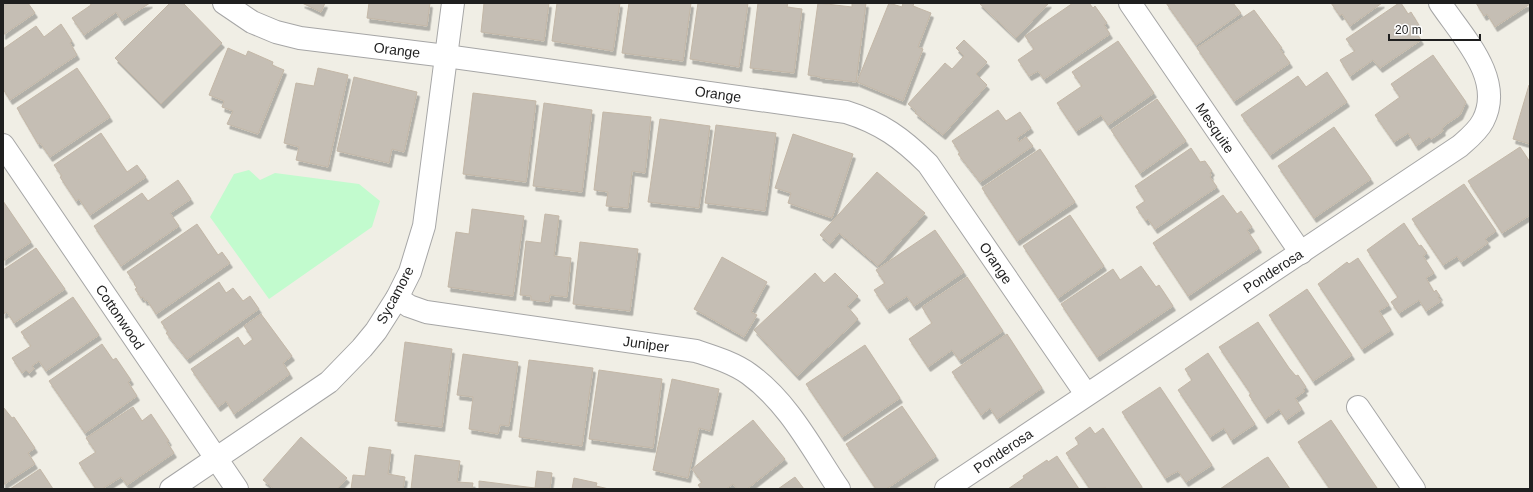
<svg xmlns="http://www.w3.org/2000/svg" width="1533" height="492" font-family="Arial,sans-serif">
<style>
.park{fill:#c2fbce}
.building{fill:#c5beb4;stroke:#c3b7a7;filter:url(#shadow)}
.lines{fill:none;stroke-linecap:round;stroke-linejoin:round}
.minor-casing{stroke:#a6a6a6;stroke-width:24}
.minor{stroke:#fff;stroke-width:22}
.labels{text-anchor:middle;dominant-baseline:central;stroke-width:3;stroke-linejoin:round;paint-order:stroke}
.street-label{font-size:14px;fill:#1f1f1f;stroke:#fff}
</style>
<defs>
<filter id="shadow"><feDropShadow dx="2.5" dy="4.5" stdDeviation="0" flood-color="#0004"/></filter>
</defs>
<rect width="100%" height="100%" fill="#f0eee5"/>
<path class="park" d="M249,170l11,10 15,-7 84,11 21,17 -8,26 -103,72 -59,-82 24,-43z"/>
<g class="building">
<path d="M3,3h25l7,10 -32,22z"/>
<path d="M90,3h60l-28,18 -6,-9 -32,23 -12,-17 19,-13z"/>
<path d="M170,3h13l39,40 -61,61 -46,-46z"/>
<path d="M302,3h23l-4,9z"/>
<path d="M369,3h61l-3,23 -60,-8z"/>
<path d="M484,3h65l-5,38 -63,-9z"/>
<path d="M557,3h63l-7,48 -61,-10z"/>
<path d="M629,3h62l-8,58 -61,-8z"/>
<path d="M698,3h50l-9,64 -49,-8z"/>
<path d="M758,3h30l-1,4 15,2 -8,64 -44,-5z"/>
<path d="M818,3l34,4v-4h14l-10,79 -36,-4v-1l-12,-2z"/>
<path d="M889,3l13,4 1,-4h11l-1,3 18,7 -13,34 5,2 -20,52 -46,-19z"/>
<path d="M979,3h70l-33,35z"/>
<path d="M1073,3h16l4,5 2,-2 12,17 -3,2 6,9 -66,45 -6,-8 -9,5 -11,-16 16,-11 -9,-13z"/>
<path d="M1166,3h67l8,10 -45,32z"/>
<path d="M1331,3h51l-32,23 -8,-12 -2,2z"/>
<path d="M1399,3h2l7,11 3,-2 9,15 -5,4 6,9 -41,28 -7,-8 -23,16 -10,-16 15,-9 -9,-12z"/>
<path d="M1476,3h54v1l-35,23 -8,-13 -3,2z"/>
<path d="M1254,10l28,38 -2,1 10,14 -56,38 -37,-53z"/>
<path d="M61,24l11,17 -2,2 7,12 -67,45 -7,-11v-40l33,-23 8,11z"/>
<path d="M964,40l23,22 -11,12 11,11 -44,50 -28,-22 1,-2 -8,-7 37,-41 7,6 12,-13 -8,-8z"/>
<path d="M1118,41l36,52 -46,32 -7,-10 -25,16 -19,-28 25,-17 -10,-14z"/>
<path d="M228,48l18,8 2,-5 25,11 -1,3 12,5 -26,64 -31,-10 6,-13 -11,-4 2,-6 -15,-6z"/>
<path d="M1433,55l33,47 -6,13 -15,10 -3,4 1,2 -12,8 -2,-2 -13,9 -8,-13 -14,9 -19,-27 25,-18 -9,-13z"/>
<path d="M77,68l33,49 -60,40 -10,-14 -2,1 -21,-36z"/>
<path d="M318,68l30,7 -20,92 -32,-7 3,-13 -15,-4 12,-60 18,3z"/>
<path d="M1327,72l20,30 -77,53 -29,-40 57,-39 8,11z"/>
<path d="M354,77l63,15 -13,60 -12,-3 -3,14 -52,-12z"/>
<path d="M1529,85l1,1v58l-17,-5z"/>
<path d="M473,93l63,8 -10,81 -63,-8z"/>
<path d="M1157,99l29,42 -46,32 -29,-43z"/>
<path d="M544,103l48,7 -10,82 -49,-6z"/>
<path d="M998,110l8,11 14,-9 11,16 -14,10 2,4 7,-5 7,9 -53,36 -22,-28 2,-1 -8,-12z"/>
<path d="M603,112l48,5 -6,56 -13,-2 -4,37 -22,-2 2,-14 -14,-2z"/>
<path d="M660,119l50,7 -11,82 -51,-6z"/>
<path d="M716,125l60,8 -11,78 -60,-8z"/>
<path d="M1334,127l37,52 -57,39 -36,-52z"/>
<path d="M101,133l26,39 10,-7 9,12 -56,38 -11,-16 -3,2 -16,-24 2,-1 -8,-11z"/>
<path d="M793,134l60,20 -21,64 -44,-15 3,-10 -16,-5z"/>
<path d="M1520,147l10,15v53l-28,18 -34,-52z"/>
<path d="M1191,148l9,14 5,-1 7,10 -2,2 1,2 -1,2 7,10 -62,42 -7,-10 -2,2 -10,-14 9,-6 -10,-15z"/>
<path d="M1040,149l35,53 -58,39 -35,-53z"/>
<path d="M877,172l48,41 -47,53 -39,-33 -9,11 -10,-9z"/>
<path d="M178,180l13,19 -21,14 9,13 -58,40 -27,-40 48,-33 6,8z"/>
<path d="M1464,184l32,47 -11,8 3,4 -27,19 -4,-6 -14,9 -31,-46z"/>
<path d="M1223,195l14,19 4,-3 11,16 -5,3 12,18 -71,48 -35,-53z"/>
<path d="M3,201l28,41 -28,19z"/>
<path d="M472,209l52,7 -11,80 -65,-9 8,-55 13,2z"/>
<path d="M545,214l14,2 -5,40 17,2 -4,39 -17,-2 -1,7 -18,-2v-4l-11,-1 6,-54 15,2z"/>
<path d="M1070,215l34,51 -46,32 -35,-52z"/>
<path d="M1404,223l15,23 2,-1 6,8 -4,3 11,17 -8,5 8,14 2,-2 4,6 -2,1 3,4 -15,10 -7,-11 -20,13 -8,-11 7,-5 -31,-47z"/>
<path d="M197,224l21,31 4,-3 8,11 -74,51 -9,-14 -2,1 -2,-4 -2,1 -6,-9 2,-1 -3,-4 1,-1 -8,-11z"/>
<path d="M935,230l29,42 -50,34 -7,-10 -20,13 -13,-19 11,-7 -9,-13z"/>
<path d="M580,242l58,7 -8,62 -57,-7z"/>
<path d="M36,248l29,41 -51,34 -7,-11 -4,2v-44z"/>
<path d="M722,257l45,25 -16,30 6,3 -13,22 -50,-28z"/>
<path d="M1358,258l31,47 -10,6 12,19 -29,19 -44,-65 29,-22 2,2z"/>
<path d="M1141,266l15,21 3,-2 14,21 -76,51 -36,-53 52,-35 7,11z"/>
<path d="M815,273l9,10 11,-10 23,23 -11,10 11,13 -61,57 -43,-46z"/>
<path d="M967,277l36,54 -44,29 -7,-10 -24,17 -19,-28 23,-16 -10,-16z"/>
<path d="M219,282l7,11 7,-5 10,13 7,-5 9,13 -72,50 -21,-26 2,-1 -7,-10z"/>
<path d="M1307,289l45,66 -39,26 -44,-66z"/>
<path d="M73,297l26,38 -53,36 -7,-10 -7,5 2,3 -5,4 -3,-3 -4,3 -10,-15 19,-12 -10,-14z"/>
<path d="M261,314l31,42 -9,7 7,11 -56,40 -8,-13 -8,6 -27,-38 47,-32 6,9 9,-7 -9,-13z"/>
<path d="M1258,322l31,46 7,8 2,-1 8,12 -3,2 2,2 -10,7 7,11 -16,11 -7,-11 -14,10 -16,-24 2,-1 -32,-47z"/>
<path d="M1007,334l35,54 -45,31 -7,-11 -9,7 -29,-43z"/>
<path d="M405,342l47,7 -10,78 -47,-6z"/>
<path d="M102,344l11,16 3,-2 15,22 -3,2 9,14 -52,37 -36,-52z"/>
<path d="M865,345l35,53 -58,39 -36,-53z"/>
<path d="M1208,353l47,71 -24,16 -7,-12 -14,9 -32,-47 14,-10 -7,-11z"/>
<path d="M463,354l55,8 -9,64 -9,-1 -2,9 -29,-5 4,-32 -16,-2z"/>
<path d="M529,360l64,8 -11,78 -63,-9z"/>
<path d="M599,370l63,9 -9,69 -64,-9z"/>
<path d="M672,379l47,10 -9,42 -11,-3 -11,50 -35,-8z"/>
<path d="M1160,387l52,78 -26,17 -8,-11 -13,7 -43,-66z"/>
<path d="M902,406l34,50 -50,33h-10l-30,-45z"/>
<path d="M133,407l9,14 9,-7 18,27 -2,1 7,11 -47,32 -6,-8 -19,12h-6l-17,-26 17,-11 -10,-14z"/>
<path d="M3,408h1l8,10 2,-1 21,31 -7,5 7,11 -32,21z"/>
<path d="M753,420l32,39 -38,30h-10l-4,-5 -7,5h-25l-3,-4 4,-3 -10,-13z"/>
<path d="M1331,420l46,68 -1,1h-46l-32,-47z"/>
<path d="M1090,427l5,7 8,-6 39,59 -4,2h-31l-1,-1 -16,1 -24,-36 13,-9 -4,-6z"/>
<path d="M301,437l46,41 -10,11h-63l-11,-9z"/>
<path d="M369,447l22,3 -3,24 17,3 -2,12h-52l2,-14 12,1z"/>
<path d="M415,455l45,6 -3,21 16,1 -1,6h-61z"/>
<path d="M1057,456l22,33h-71l16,-11 -1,-2 24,-16 1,2z"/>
<path d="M1268,457l22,32h-70l44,-30z"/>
<path d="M40,469l13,20h-43z"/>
<path d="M537,471l15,2 -2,15 -71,1v-8l56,7z"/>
<path d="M795,477l9,12h-26z"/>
<path d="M574,478l23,5 -1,3 13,3h-37z"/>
</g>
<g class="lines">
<g class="minor-casing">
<g id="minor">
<path d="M224,3l28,19 24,10 24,6 146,18 400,56c35,11 56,26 82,52l158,230"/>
<path d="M1130,3l171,250"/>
<path d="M3,145l234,344"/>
<path d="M397,298l12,8 17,6 270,39c18,6 38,12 53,23 40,29 63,75 90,115"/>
<path d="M1358,407l56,82"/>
<path d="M171,489l158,-107 33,-34 14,-17 21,-33 13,-26 14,-46 29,-223"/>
<path d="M946,489l514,-343c8,-7 18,-15 23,-25 22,-42 -21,-85 -43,-118"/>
</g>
</g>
<use href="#minor" class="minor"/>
</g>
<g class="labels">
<g class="street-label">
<text transform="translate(397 50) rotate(7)">Orange</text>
<text transform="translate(718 94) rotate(8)">Orange</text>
<text transform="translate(1215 128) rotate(56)">Mesquite</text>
<text transform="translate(996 263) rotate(56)">Orange</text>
<text transform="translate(1273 271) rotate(-33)">Ponderosa</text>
<text transform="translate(395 295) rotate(-62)">Sycamore</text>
<text transform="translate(120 317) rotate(56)">Cottonwood</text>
<text transform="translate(646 344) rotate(8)">Juniper</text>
<text transform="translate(1003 451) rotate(-34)">Ponderosa</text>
</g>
</g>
<rect width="1533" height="492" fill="none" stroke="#1f1f1f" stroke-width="8"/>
<path d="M1389 34v6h91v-6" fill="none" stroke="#1f1f1f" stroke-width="2"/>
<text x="1395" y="34" font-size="12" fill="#1f1f1f" stroke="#ffffff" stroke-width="3" paint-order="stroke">20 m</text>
</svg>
